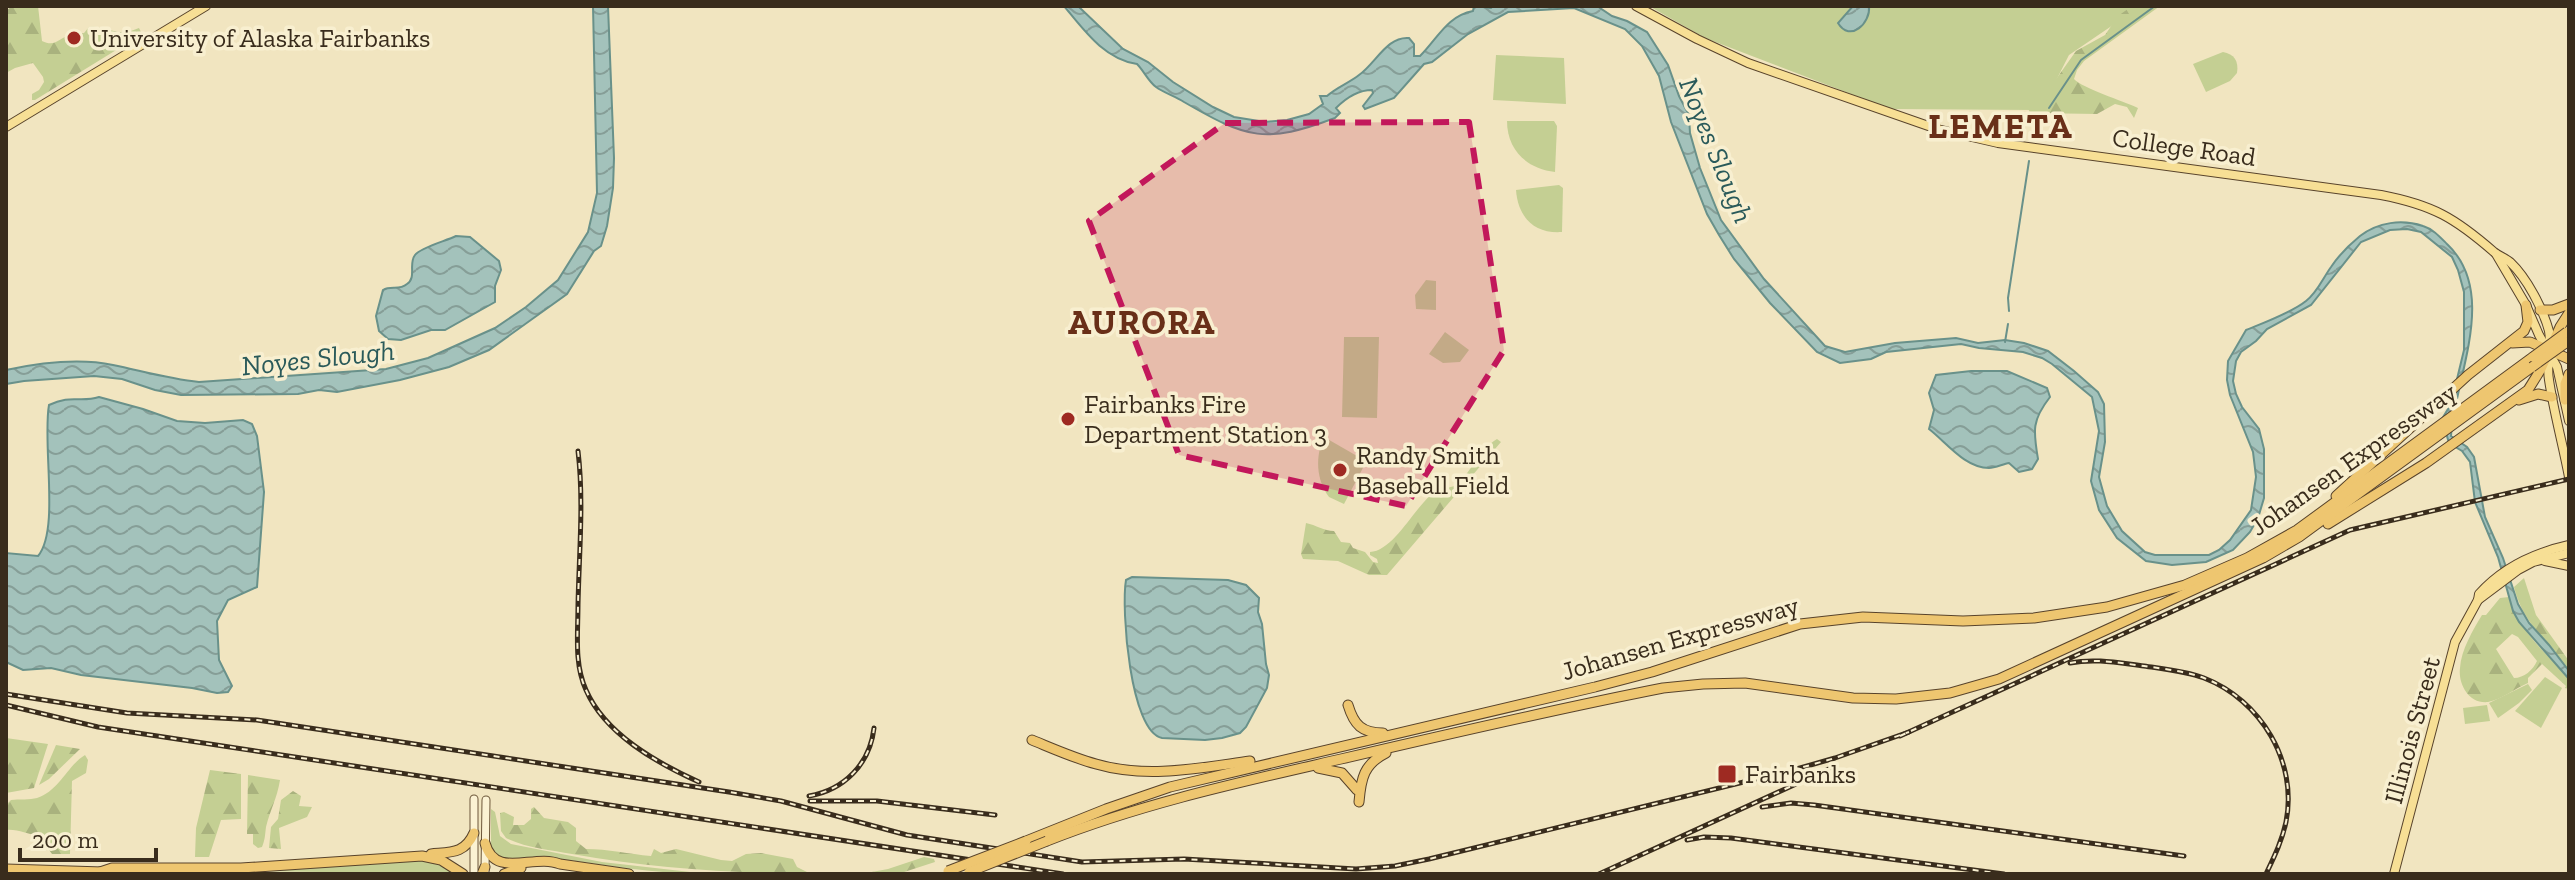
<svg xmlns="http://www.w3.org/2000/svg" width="2575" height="880" font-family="'Zilla Slab',serif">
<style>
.green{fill:#c4cf93}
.forest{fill:url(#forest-firs);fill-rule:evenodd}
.water{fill:url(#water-waves);stroke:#69918a;stroke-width:2}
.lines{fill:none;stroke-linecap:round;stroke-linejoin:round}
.stream{stroke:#69918a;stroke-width:2}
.secondary-casing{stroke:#6d573a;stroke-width:9}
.primary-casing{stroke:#58432b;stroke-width:10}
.trunk-casing{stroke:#58432b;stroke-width:11}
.secondary{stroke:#fbf2d3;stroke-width:7}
.primary{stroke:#f7df95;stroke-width:8}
.trunk{stroke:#eec670;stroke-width:9}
.rail-casing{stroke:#392c1c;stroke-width:5}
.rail{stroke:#f8efd0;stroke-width:2;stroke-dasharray:6;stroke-linecap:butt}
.trunk-bridge-casing{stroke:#58432b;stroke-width:11;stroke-linecap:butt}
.trunk-bridge{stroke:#eec670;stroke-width:9}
.marked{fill:#c2185b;fill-opacity:0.2;stroke:#c2185b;stroke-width:6;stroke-dasharray:16 10;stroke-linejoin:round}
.poi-dot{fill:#9e2a22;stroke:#f8efd0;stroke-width:3}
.labels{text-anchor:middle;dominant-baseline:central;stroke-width:7;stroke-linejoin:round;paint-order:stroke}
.poi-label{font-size:26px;fill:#392c1c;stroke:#f8efd0;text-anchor:start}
.street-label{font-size:26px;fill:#392c1c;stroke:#f8efd0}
.water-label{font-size:28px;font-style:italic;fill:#2a5a5a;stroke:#f8efd0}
.district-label{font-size:34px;font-weight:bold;letter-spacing:2px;fill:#692f18;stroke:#f8efd0}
</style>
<defs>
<pattern id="forest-firs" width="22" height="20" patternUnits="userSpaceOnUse" patternTransform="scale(2)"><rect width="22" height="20" fill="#c4cf93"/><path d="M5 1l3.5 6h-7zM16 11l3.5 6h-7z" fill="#a9b27e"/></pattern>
<pattern id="water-waves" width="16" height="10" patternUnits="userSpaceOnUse" patternTransform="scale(2)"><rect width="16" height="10" fill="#a3c2bb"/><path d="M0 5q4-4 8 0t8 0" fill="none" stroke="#869e97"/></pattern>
</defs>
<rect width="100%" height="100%" fill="#f1e5c0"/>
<g class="green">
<path d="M1649,6h492l-72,49 -28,55 -151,-1 -185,-71z"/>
<path d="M2223,52c11,2 16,9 14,21l-7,8 -24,11 -13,-28z"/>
<path d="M1496,55l68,3 2,46 -73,-4z"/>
<path d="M1507,121h47l3,5 -2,46c-28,-3 -48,-22 -48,-51z"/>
<path d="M1559,185l4,3 -1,44c-27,2 -44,-14 -46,-42z"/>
<path d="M1426,280l10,1v29l-20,-1 -1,-14z"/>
<path d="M1445,332l24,18 -9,12 -17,1 -14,-9z"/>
<path d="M1344,337h35l-2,81 -35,-1z"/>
<path d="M1324,437l40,23 1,4 -21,40 -15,-7c-13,-17 -14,-41 -5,-60z"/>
<path d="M2545,677l17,11 -21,40 -26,-17z"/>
<path d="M2528,684l4,6 -13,13 -21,15 -9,-15z"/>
<path d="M2487,705l3,16 -25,3 -2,-16z"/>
<path d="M491,809l4,3 5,24 11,8 91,18 106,12c-55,0 -100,-9 -154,-16 -19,-3 -37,4 -56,0l-7,-11z"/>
<path d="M424,859l19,5 13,10 -206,-3z"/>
</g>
<g class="forest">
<path d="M12,6h26l4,35c14,7 17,-4 29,-6 4,-1 9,-1 13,-2l5,-6c23,-2 24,12 50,1l2,4 -2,4 -104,64h-3v-6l7,-4 5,-8 -1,-5 -10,-14 -18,5 -9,5v-62z"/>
<path d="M2132,6h28l-76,55 -7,9 -3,9c8,9 49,22 64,29l-4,10 -7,-11 -12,-3 -18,10 -67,-1 -2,-5 9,-2 39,-55 29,-16 13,-19z"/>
<path d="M1497,439l4,3 -114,133h-18l-31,-14 -35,-2 -2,-5 5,-31c10,2 18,8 28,8l7,11 9,1 3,5 12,4 8,10 5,1 -1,-4 -7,-4v-3c23,-1 43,-42 61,-57h8v-5c6,-4 13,-1 18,-6 15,-13 23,-35 40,-45z"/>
<path d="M2524,578l12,37 33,46v10c-21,-28 -47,-50 -55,-84z"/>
<path d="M2509,597c8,32 38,57 60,82v10l-4,-1 1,-2 -24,-22 -14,14v5c-12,5 -28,17 -40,19 -20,2 -30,-19 -28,-34 1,-18 13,-38 22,-53h4l14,-17zM2512,634l6,3 19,24c-4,9 -13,17 -23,17l-18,-29z"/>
<path d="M6,738l42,6 -14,44 -28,5z"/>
<path d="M56,745l24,4 -31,30 -10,6z"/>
<path d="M85,755l3,5 -2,13 -14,8 -2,73h-18l-13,-18c-12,-2 -21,-7 -33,-6v-25l5,-5c8,-1 19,0 26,-2 22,-7 30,-32 48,-43z"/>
<path d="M210,770l31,4v45l-20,1 -12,37h-14l1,-29z"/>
<path d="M248,775l32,5c-3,19 -10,30 -14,47 -1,8 -1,13 -4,20l-4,1 -5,-4v-10h-6z"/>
<path d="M293,791l8,5 -2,10 13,1 -5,10 -28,11 2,21 -12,-1 2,-21 7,-8 3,-19z"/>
<path d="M534,807l10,11 24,4 8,6v13l10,8c22,0 43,5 65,7l3,-7 7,4 15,-4 45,11 11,1 14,-7 15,-1 32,6 4,8 10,5 18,2c-84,0 -169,-5 -253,-20 -21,-4 -46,-6 -66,-16l-5,-7 -1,-18 4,-1 10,5 -1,8h11l7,-6v-10z"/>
<path d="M924,857l10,2 1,3 -37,12h-37l27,-5z"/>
</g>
<g class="water">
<path d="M593,6h15l6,152 -1,30 -6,38 -6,20 -7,5 -27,43 -78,56 -40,17 -49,13 -63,12 -18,-2 -21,4 -117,1 -26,-5 -33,-11 -28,-3 -70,5 -18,3v-14c33,-7 73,-12 107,-5 29,6 56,14 86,17l187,-13 42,-11 67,-30 31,-21 32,-27 30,-48 9,-39z"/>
<path d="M1064,6h14l45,43 25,13 25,20 40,25 21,10 31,5 22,-2 22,-6 14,-10 -3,-8h7c10,-9 22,-13 32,-21 17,-12 28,-39 50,-37l5,6v12h6c18,-18 27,-40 53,-45l1,-5 17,2 2,-2h104l15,10 15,5 20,11 21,33 11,31 10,19 1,18 10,35 21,52 43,59 61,67 20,6 50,-9 61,-5 22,5 27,-3 19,3 24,8 26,20 24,21 6,12 1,38 -6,35 8,29 15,25 23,21 10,3h54l10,-5 11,-10 21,-30 5,-33 -3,-25 -23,-57 -3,-15 1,-19 18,-31c17,-7 45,-17 60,-29 11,-8 17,-23 25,-34 8,-12 18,-22 29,-31 18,-14 42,-17 63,-10 10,3 17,11 24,18 52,49 8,133 4,192l16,11 7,10 11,60 18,41 15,46 11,19 20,22 20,26v8l-50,-57 -6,-11 -15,-54 -23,-55 -5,-40 -8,-11 -13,-8 -7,-24 9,-15 13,-54v-58l-6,-22 -6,-13 -31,-25 -14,-3 -17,1 -29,12 -50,63 -44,24 -11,12 -15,11 -5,9 -3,20 3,13 6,13 17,22 5,20v49l-6,20 -8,14 -17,18 -27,12 -34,3 -26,-4 -29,-23 -18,-28 -8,-29 8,-50 -7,-34 -40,-33 -10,-6 -19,-6 -44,-4 -18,-4 -75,8 -15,7 -31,4 -23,-11 -47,-49 -36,-44 -15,-24 -12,-21 -36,-92 -12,-46 -17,-30 -17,-17 -51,-21 -66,4 -40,22 -36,28 -8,2 -30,34 -29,11 -2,-3 10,-13 -1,-3c-14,0 -26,8 -36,18l4,5 -5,5c-70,26 -87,21 -151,-16 -9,-6 -20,-9 -28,-15 -8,-6 -12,-16 -19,-23 -33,-5 -53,-34 -73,-58z"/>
<path d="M1853,6h16c2,17 -19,37 -31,17z"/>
<path d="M456,236l14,1 29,24 2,9 -6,16v16l-50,28h-14l-30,10 -13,-1 -9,-8 -3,-15 7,-26c8,-5 16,1 24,-6 10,-7 1,-20 8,-29 6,-8 31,-14 41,-19z"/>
<path d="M1971,371h36l40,17 3,9c-18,23 -17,33 -12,62l-6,10 -13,3 -10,-9c-6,1 -14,5 -20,5 -24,0 -42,-25 -60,-39l5,-19 -5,-17 7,-18z"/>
<path d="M99,397l44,12 34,12 28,2 38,-3 9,4 5,12 7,56 -7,95 -29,13 -11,21 2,39 13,26 -4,6 -11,1 -25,-5 -111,-13 -30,-7 -28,2 -17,-8v-109l32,3c22,-26 4,-113 11,-151 22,-11 31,-2 50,-8z"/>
<path d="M1132,577l96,3 18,5 13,13 -1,14 4,12 4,40 3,11 -2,13 -21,39 -6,6 -18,5 -17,2 -43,-2c-32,-6 -41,-130 -36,-158z"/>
</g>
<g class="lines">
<g class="stream">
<path d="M6,8l2,-2"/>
<path d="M2049,108l32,-48 74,-54"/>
<path d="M2009,311l-1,-13 21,-137"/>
<path d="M2005,342l3,-18"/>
</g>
<g class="secondary-casing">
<g id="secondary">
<path d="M485,872l1,-72"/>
<path d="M474,874v-75"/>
</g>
</g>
<g class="primary-casing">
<g id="primary">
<path d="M1636,6l61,33 51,24 189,66 61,14 383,52c52,10 74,23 113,57 5,4 11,6 16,10 17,16 33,47 39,69 3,16 -3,33 0,49 5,33 14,65 20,97"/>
<path d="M6,127l200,-121"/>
<path d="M2496,254l30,51 13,30 18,32 12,54"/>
<path d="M2545,561l24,5"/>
<path d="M2478,600l40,-30 15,-8 36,-9"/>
<path d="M2394,874l61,-232 23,-42 1,-6c24,-27 54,-41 90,-49"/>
</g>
</g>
<g class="trunk-casing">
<g id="trunk">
<path d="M2540,310h13l16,-6"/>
<path d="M2512,343l18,-1 39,17"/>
<path d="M2519,400l19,-6 14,3"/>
<path d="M2565,400v-16l4,-10"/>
<path d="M2336,496l132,-121 56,-44 4,-9 -2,-17"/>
<path d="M2328,524l98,-61 102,-73 13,-21 19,-42 9,-14"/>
<path d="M1348,705c6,20 14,28 35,28"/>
<path d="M1032,740c22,9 42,18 64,24 51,15 103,4 154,-3"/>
<path d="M1318,768l24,5 15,17"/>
<path d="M1359,802c2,-24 5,-38 27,-49"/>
<path d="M1026,841l80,-32 64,-22 425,-100 57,-15 148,-48 63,-7 100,4 71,-3 73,-11 78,-22 62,-27 50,-28 236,-173"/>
<path d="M1047,841c96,-38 194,-59 294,-82 107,-25 215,-50 322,-71l40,-4 42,-1 108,15 43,1 54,-6 49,-14 264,-121 36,-21 233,-170"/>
<path d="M485,843c10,37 49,10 75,21l69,10"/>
<path d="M431,854c19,-2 34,0 43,-21"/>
<path d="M6,869l97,3"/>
<path d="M100,872l12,-4h129l181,-12 19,4 22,14"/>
<path d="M482,874l3,-7"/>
<path d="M504,874l17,-6"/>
</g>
</g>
<use href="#secondary" class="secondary"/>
<use href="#primary" class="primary"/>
<use href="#trunk" class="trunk"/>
<g class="rail-casing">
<g id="rail">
<path d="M578,451c6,50 1,103 0,154 0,28 -4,59 8,85 19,44 71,73 113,92"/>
<path d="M2070,663c25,-5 49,0 74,3 20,3 41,5 60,12 57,22 94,84 82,144 -4,19 -12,35 -20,52"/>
<path d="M6,694l121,19 130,7 472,72 52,9 126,34 175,27 102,-3 172,10 39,-3 34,-7 364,-89 42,-12 74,-26"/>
<path d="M6,705l92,22 965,147"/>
<path d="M1900,736l450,-206 219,-51"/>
<path d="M809,796c35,-6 61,-32 65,-68"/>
<path d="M810,801h67l118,14"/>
<path d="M1762,807l29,-4 23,2 370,51"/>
<path d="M1687,840l17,-3 27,1 273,36"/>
<path d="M1599,874l232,-106"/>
</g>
</g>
<use href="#rail" class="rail"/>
<g class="trunk-bridge-casing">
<g id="trunk-bridge">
<path d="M2533,357l34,-25"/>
<path d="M2532,367l35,-25"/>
<path d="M948,871l78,-30"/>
<path d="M969,872l78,-31"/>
</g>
</g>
<use href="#trunk-bridge" class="trunk-bridge"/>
</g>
<path class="marked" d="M1469,122l35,228 -98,156 -227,-51 -90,-234 136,-98z"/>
<g class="poi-dot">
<circle cx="74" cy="38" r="8"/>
<circle cx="1068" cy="419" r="8"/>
<circle cx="1340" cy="470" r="8"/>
<rect x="1717" y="764" width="20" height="20" rx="4"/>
</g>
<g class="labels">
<g class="poi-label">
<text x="90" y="38">University of Alaska Fairbanks</text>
<text x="1084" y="404">Fairbanks Fire<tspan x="1084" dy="30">Department Station 3</tspan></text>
<text x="1356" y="455">Randy Smith<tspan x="1356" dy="30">Baseball Field</tspan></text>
<text x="1745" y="774">Fairbanks</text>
</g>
<g class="street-label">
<text transform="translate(2184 147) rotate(8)">College Road</text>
<text transform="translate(2353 459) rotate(-35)">Johansen Expressway</text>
<text transform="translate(1680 638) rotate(-16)">Johansen Expressway</text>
<text transform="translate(2412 730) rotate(-75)">Illinois Street</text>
</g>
<g class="water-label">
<text transform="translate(1716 150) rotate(68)">Noyes Slough</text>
<text transform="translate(318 358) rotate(-6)">Noyes Slough</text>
</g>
<g class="district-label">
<text x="2001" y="126">LEMETA</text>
<text x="1142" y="322">AURORA</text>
</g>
</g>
<rect width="2575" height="880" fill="none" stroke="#392c1c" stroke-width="16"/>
<path d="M20 848v12h136v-12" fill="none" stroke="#392c1c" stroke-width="4"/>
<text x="32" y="848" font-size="24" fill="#392c1c" stroke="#f8efd0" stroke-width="6" paint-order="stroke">200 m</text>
</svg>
